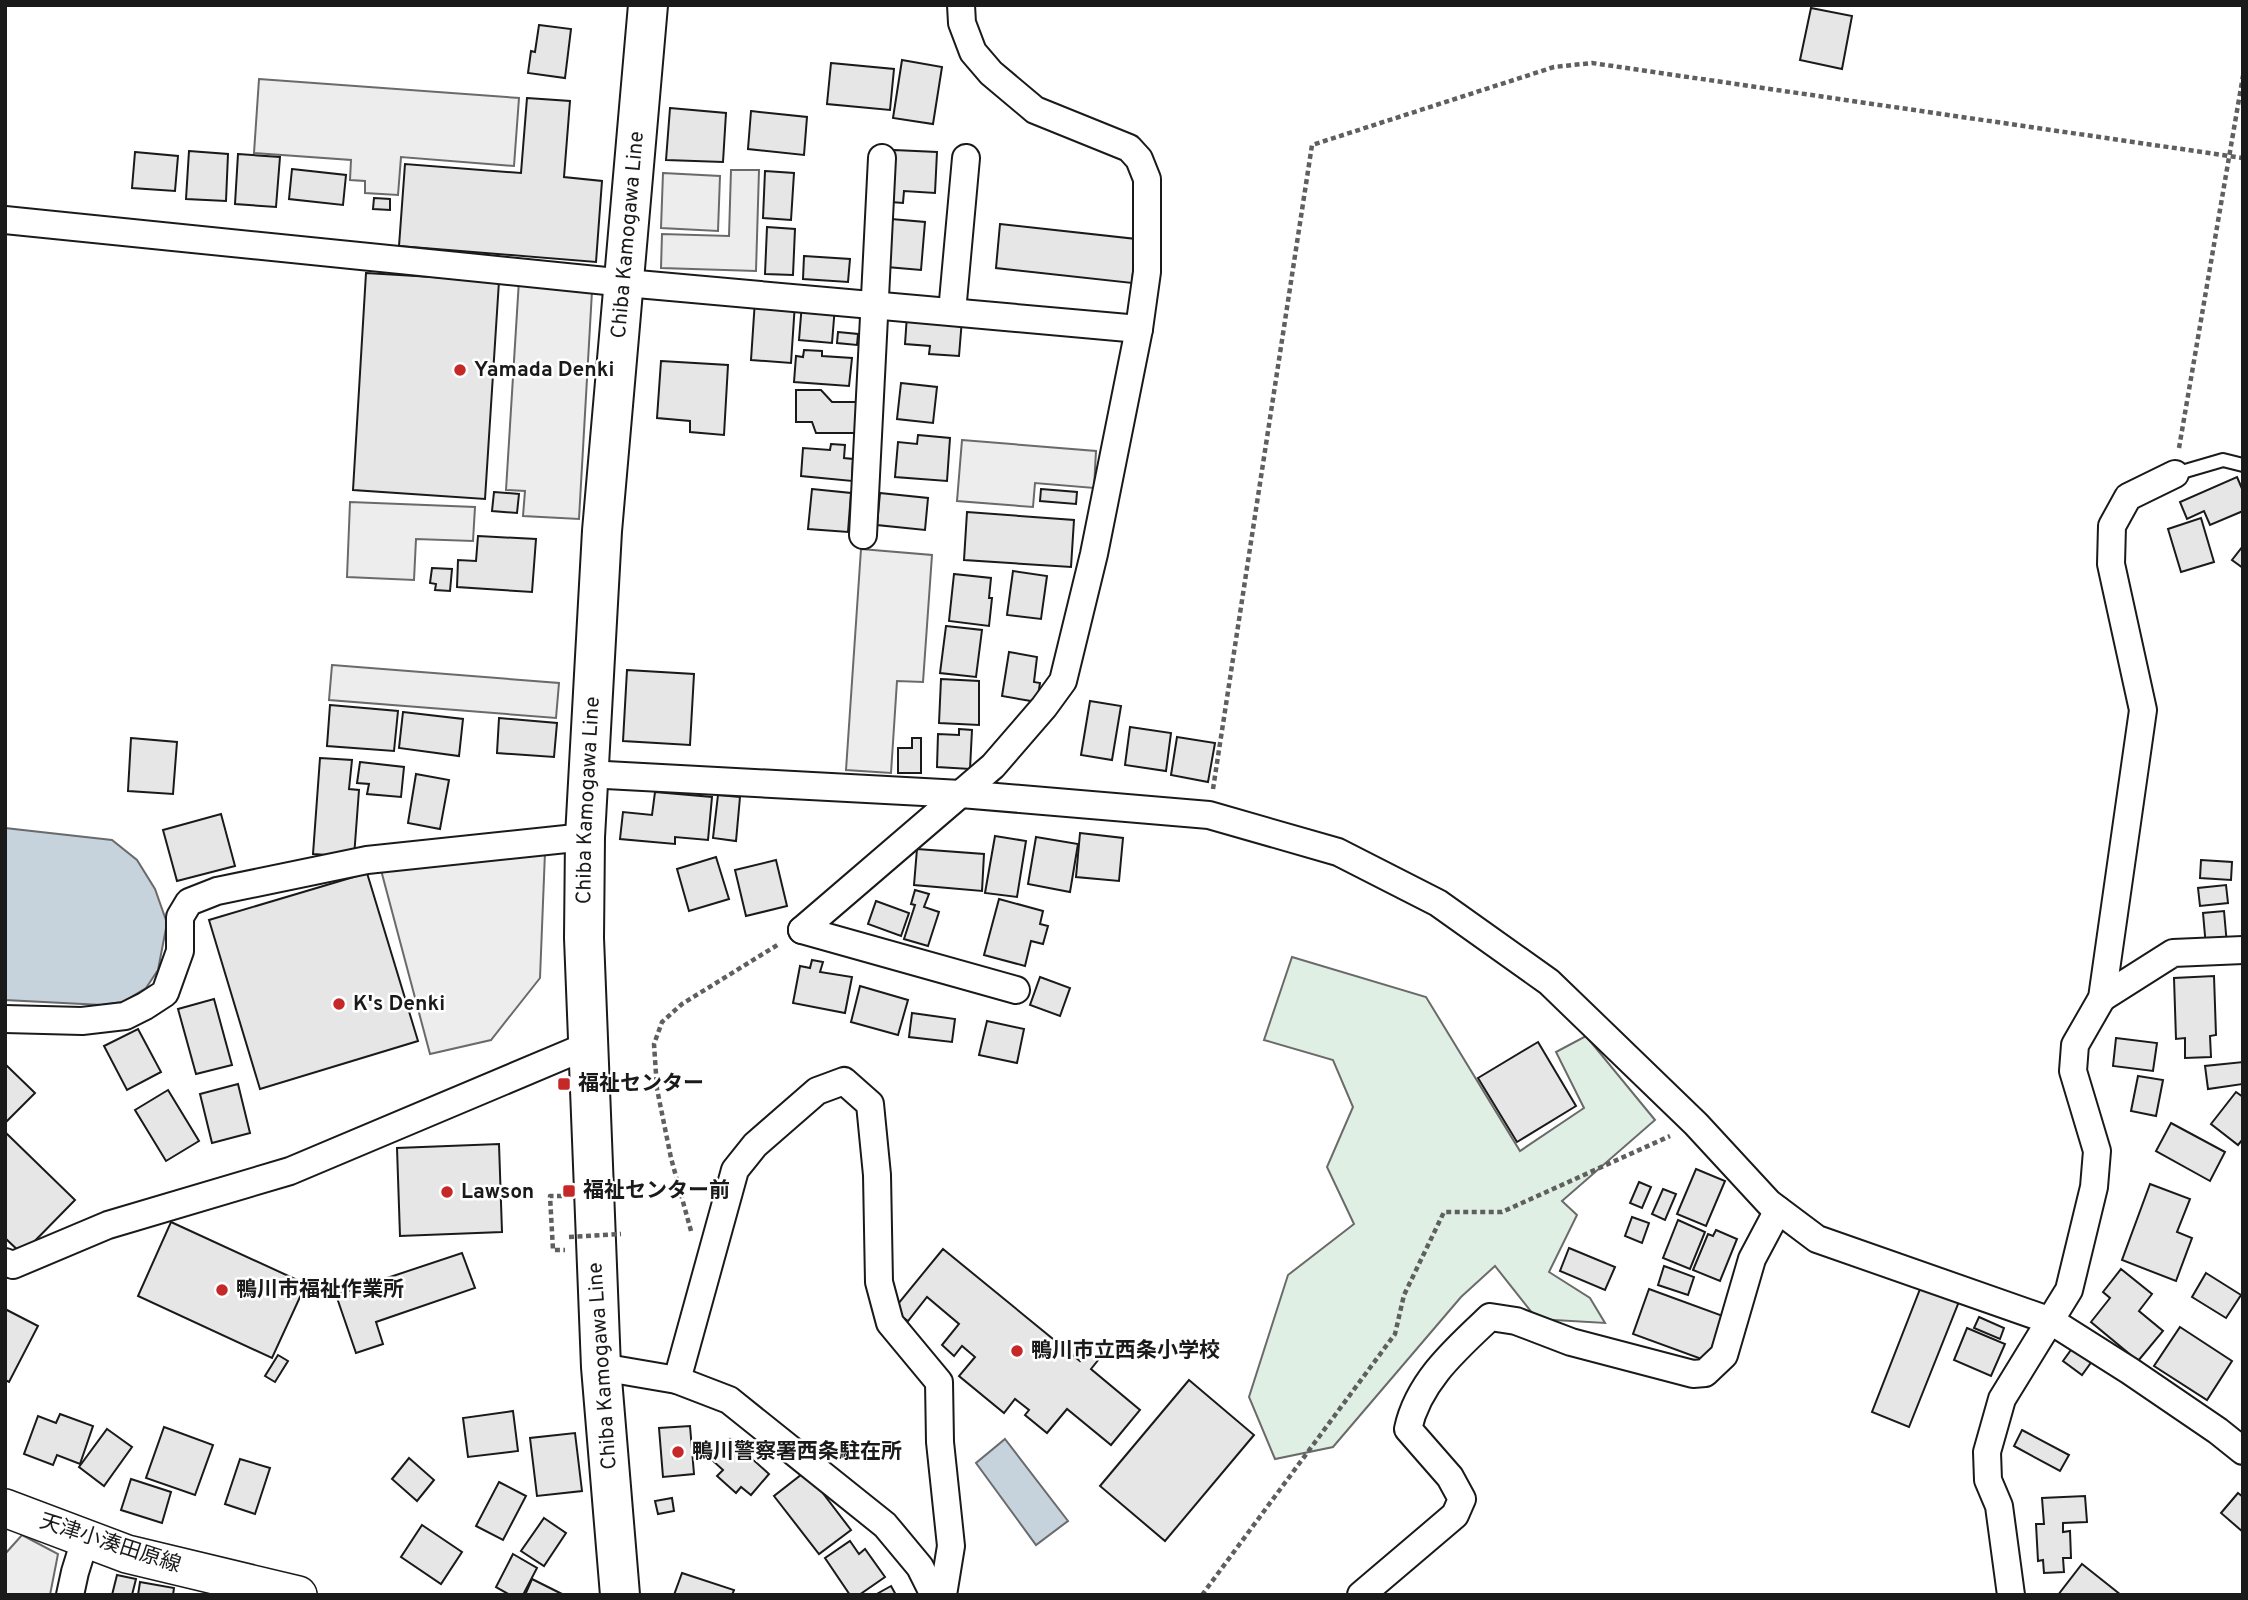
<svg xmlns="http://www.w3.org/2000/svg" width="2248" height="1600" font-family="Overpass,'Noto Sans JP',sans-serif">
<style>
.green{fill:#e0efe3;stroke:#6a6a6a;stroke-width:2}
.parking{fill:#ededed;stroke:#6a6a6a;stroke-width:2}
.water{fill:#c6d2dc;stroke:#6a6a6a;stroke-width:2}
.building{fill:#e6e6e6;stroke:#1a1a1a;stroke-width:2}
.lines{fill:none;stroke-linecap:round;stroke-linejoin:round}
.service-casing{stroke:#1a1a1a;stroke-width:16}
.minor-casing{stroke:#1a1a1a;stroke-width:30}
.secondary-casing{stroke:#1a1a1a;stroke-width:40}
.primary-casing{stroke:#1a1a1a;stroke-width:42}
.path{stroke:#5f5f5f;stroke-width:4.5;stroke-dasharray:5 3.5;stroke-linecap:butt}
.service{stroke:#fff;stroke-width:12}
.minor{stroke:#fff;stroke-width:26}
.secondary{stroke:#fff;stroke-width:37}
.primary{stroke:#fff;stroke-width:38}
.path-bridge{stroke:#5f5f5f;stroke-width:4.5;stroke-dasharray:5 3.5;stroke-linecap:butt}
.poi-dot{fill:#c62828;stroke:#fff;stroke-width:2.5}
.labels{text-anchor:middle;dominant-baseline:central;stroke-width:5;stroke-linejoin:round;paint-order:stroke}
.street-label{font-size:21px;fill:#1a1a1a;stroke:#fff}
.poi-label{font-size:21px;font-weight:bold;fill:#1a1a1a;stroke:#fff;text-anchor:start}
</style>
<rect width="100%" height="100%" fill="#fff"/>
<path class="green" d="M1292,957l134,40 94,154 64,-43 -28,-56 30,-16 69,84 -93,81 15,14 -28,57 41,26 15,25 -68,-4 -42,-53 -34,31 -128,150 -58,12 -26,-62 39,-122 66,-51 -27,-57 26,-60 -20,-47 -69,-20z"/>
<g class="parking">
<path d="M259,79l260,19 -5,68 -113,-9 -3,38 -33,-2v-12l-15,-1 1,-20 -97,-7z"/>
<path d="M731,170h28l-3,101 -95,-3 1,-34 67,2z"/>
<path d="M663,173l57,3 -2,55 -57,-3z"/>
<path d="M519,280l73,11 -13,228 -56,-3 2,-25 -19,-1z"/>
<path d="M962,440l134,11 -2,37 -59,-5 -2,24 -76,-6z"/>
<path d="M350,502l125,5 -2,34 -57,-2 -2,41 -67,-3z"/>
<path d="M861,549l71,6 -9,127 -26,-1 -6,92 -45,-3z"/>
<path d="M332,665l227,18 -3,35 -227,-18z"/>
<path d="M545,852l-5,126 -49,62 -61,14 -49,-184z"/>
<path d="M22,1535l36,19 -8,41h-45v-41z"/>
</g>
<g class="water">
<path d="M5,828l107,12 25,20 18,29 12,34 -9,47 -12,18 -23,14 -21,3 -97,-5z"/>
<path d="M1005,1439l63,82 -32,24 -60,-82z"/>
</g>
<g class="building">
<path d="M1811,8l41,8 -10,53 -42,-9z"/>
<path d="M539,25l32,4 -6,49 -37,-5 3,-22 4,1z"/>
<path d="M902,60l40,7 -9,57 -40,-6z"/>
<path d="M831,63l63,6 -4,41 -63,-6z"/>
<path d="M527,98l43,3 -6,76 38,4 -6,81 -197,-16 6,-82 116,9z"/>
<path d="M670,108l56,5 -3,49 -57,-2z"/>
<path d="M751,111l56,6 -3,38 -56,-6z"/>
<path d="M894,150l43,2 -2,41 -31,-2 -1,12 -12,-1z"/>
<path d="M189,151l39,3 -2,47 -40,-2z"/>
<path d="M135,152l43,4 -3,35 -43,-3z"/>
<path d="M238,154l42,3 -4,50 -41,-3z"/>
<path d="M292,169l54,6 -3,30 -54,-6z"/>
<path d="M765,171l29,2 -3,47 -28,-2z"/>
<path d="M374,198l16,1v11l-17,-1z"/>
<path d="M891,219l34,3 -4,48 -34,-3z"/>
<path d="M1000,224l136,15 -4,44 -136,-15z"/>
<path d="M767,227l28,2 -2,46 -28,-1z"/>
<path d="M804,256l46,3 -2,23 -45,-3z"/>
<path d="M366,273l133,8 -14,218 -132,-9z"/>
<path d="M755,300l40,3 -4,60 -40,-3z"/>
<path d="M802,303l33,3 -3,37 -33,-3z"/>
<path d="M907,315l55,4 -3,37 -30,-2 1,-8 -25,-2z"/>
<path d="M838,332l20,2 -1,11 -20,-2z"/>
<path d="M804,350l18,1v5l30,2 -3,28 -55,-4 2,-26 7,1z"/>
<path d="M661,361l67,4 -4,70 -34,-3v-11l-33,-3z"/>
<path d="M901,383l36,4 -4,36 -36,-4z"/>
<path d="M796,390h25l11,12h25l1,31h-42l-4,-11h-16z"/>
<path d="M918,435l32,3 -3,43 -52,-4 3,-35 19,2z"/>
<path d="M831,444l14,1 -1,13 9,1 -1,22 -51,-5 2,-28 27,2z"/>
<path d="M2237,477l6,14v20l-33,14 -6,-14 -17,8 -7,-17z"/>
<path d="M812,489l39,4 -3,39 -40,-3z"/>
<path d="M1041,489l36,3 -1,12 -36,-3z"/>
<path d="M494,492l25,2 -2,19 -25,-2z"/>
<path d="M880,493l48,5 -3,32 -48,-5z"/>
<path d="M967,512l107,8 -3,47 -107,-7z"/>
<path d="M2201,518l13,44 -33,10 -13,-43z"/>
<path d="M478,536l58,3 -4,53 -75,-5 1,-27 18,1z"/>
<path d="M2243,546v22l-11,-8z"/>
<path d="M432,568l20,1 -2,22 -15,-1 1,-6 -6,-1z"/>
<path d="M1013,571l34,5 -6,43 -34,-4z"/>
<path d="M954,574l37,4 -2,20h3l-3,28 -40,-5z"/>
<path d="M946,626l36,4 -6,47 -36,-4z"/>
<path d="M1009,652l28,5 -3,25 6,1 -3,19 -35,-6z"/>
<path d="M627,670l67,4 -4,71 -67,-4z"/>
<path d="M941,679l38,2v44l-40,-2z"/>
<path d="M1090,701l31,5 -9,54 -31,-5z"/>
<path d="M330,705l68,6 -4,40 -67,-5z"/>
<path d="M403,712l60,7 -4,37 -60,-8z"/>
<path d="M499,718l58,5 -3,34 -57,-4z"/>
<path d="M1130,727l41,6 -5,38 -41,-6z"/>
<path d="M959,729l13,1 -2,39 -33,-2 1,-33 21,1z"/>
<path d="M1177,737l38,6 -7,39 -37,-7z"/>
<path d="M131,738l46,4 -4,52 -45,-3z"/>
<path d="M912,738h9v35h-23v-25h14z"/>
<path d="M320,758l32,2 -3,29 10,1 -5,67 -41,-3z"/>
<path d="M360,762l44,5 -3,30 -34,-3 2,-10 -12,-1z"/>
<path d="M416,774l33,6 -9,49 -32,-6z"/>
<path d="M655,792l57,5 -4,43 -33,-3v7l-55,-5 3,-27 29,3z"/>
<path d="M718,795l22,2 -4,44 -23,-3z"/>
<path d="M221,814l14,52 -58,15 -14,-51z"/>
<path d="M1080,833l43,5 -4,43 -43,-4z"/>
<path d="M995,836l31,5 -9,56 -32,-4z"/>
<path d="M1036,837l42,7 -8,48 -42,-8z"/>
<path d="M917,849l67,5 -2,37 -68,-6z"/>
<path d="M716,857l13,42 -40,12 -12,-42z"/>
<path d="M776,860l11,46 -41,10 -11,-46z"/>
<path d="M2201,860l31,2 -1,18 -31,-2z"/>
<path d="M367,873l51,168 -158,48 -51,-169z"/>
<path d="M2226,885l2,18 -28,3 -2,-18z"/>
<path d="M915,890l14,4 -5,13 15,5 -11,34 -24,-7 11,-34 -4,-1z"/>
<path d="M999,899l44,12 -3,13 8,2 -5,18 -12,-3 -6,25 -41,-11z"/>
<path d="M876,901l33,12 -8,23 -33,-12z"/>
<path d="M2224,911l3,34 -21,2 -3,-34z"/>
<path d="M812,960l11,2 -3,10 32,5 -7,36 -52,-10 7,-37 10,2z"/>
<path d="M2214,976l2,59 -6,1 1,21 -26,1v-20l-9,1 -2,-61z"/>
<path d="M1040,977l30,11 -10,28 -30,-11z"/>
<path d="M860,986l48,14 -10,35 -47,-13z"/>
<path d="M214,999l18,66 -36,9 -18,-65z"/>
<path d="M912,1013l43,6 -3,23 -43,-5z"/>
<path d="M987,1021l37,8 -7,34 -38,-8z"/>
<path d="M138,1029l23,43 -34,18 -23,-44z"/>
<path d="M2116,1038l41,5 -4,28 -40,-5z"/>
<path d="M1538,1042l38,64 -59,36 -39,-64z"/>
<path d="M2243,1062v22l-35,5 -3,-23z"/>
<path d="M5,1064l30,29 -30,30z"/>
<path d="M2138,1076l25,4 -7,36 -25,-5z"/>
<path d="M238,1084l12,49 -38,10 -12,-49z"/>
<path d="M168,1090l31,51 -33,20 -31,-51z"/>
<path d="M2236,1092l7,5v42l-5,6 -27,-21z"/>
<path d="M2171,1123l54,29 -15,29 -54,-30z"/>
<path d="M5,1132l70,68 -53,54 -17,-16z"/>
<path d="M499,1144l3,88 -102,4 -3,-88z"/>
<path d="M1696,1169l29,12 -19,45 -29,-12z"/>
<path d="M1639,1182l12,5 -9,21 -12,-5z"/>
<path d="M2150,1184l40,15 -13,33 15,6 -16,43 -54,-21z"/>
<path d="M1663,1189l13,5 -11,26 -13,-6z"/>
<path d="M1632,1217l17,6 -7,20 -17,-7z"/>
<path d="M1678,1220l27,12 -15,37 -27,-11z"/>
<path d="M171,1222l135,62 -34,74 -134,-62z"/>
<path d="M1716,1230l21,9 -17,42 -27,-11 15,-36 5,2z"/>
<path d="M1569,1248l46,19 -10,23 -45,-19z"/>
<path d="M943,1249l137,112 8,-10 11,8 -8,10 49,41 -29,35 -44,-36 -20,24 -22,-18 4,-5 -14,-11 -11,14 -45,-37 16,-19 -13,-11 -8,10 -12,-11 17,-21 -32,-27 -19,24 -15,-11z"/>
<path d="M462,1253l13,35 -99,34 7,22 -27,9 -20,-58z"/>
<path d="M1664,1266l30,11 -6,18 -30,-10z"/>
<path d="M2121,1269l31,25 -13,17 24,20 -25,30 -47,-39 19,-24 -7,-6z"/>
<path d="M2206,1273l35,22 -15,23 -34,-21z"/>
<path d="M1922,1284l38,15 -51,128 -37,-15z"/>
<path d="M1649,1289l74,27 -16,45 -74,-27z"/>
<path d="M5,1309l33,17 -29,56 -4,-2z"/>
<path d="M1979,1317l25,11 -4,11 -26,-11z"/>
<path d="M2180,1327l52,34 -25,39 -53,-34z"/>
<path d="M1967,1328l38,16 -14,32 -37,-16z"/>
<path d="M2076,1343l19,14 -13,18 -19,-14z"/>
<path d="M278,1355l10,6 -13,21 -10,-6z"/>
<path d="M1189,1380l65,55 -89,106 -65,-55z"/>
<path d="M513,1411l5,40 -50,6 -5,-39z"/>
<path d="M60,1414l33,12 -13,38 -23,-9 -4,10 -29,-11 14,-38 18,7z"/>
<path d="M690,1426l4,48 -31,3 -4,-49z"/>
<path d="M164,1427l49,18 -18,50 -49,-17z"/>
<path d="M107,1429l25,18 -28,39 -25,-19z"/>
<path d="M2022,1430l47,25 -9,16 -46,-25z"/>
<path d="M575,1433l7,58 -45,5 -7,-58z"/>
<path d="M730,1439l39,35 -18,21 -10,-8 -5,6 -19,-17 6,-6 -11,-10z"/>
<path d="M409,1458l25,22 -17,21 -25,-22z"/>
<path d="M240,1459l30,9 -15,46 -30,-10z"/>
<path d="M806,1471l45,59 -32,24 -45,-58z"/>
<path d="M131,1479l40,13 -9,31 -41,-13z"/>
<path d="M499,1482l27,14 -23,44 -27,-14z"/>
<path d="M2238,1493l5,4v35l-22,-19z"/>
<path d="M2085,1496l2,26 -24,1v9l7,-1 1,27h-8l1,14 -20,1 -1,-13 -5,1 -2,-37h8l-2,-26z"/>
<path d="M672,1498l2,13 -16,3 -3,-13z"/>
<path d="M544,1518l22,15 -22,33 -23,-15z"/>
<path d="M422,1525l40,27 -21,32 -40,-27z"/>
<path d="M850,1541l9,13 6,-5 20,28 -26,18h-9l-25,-37z"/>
<path d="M513,1554l24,14 -14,27h-13l-14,-8z"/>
<path d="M2082,1564l39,31h-63z"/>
<path d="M682,1573l52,17 -2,5h-58z"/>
<path d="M117,1575l19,4 -4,16h-20z"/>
<path d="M532,1579l32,16h-39z"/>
<path d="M140,1582l34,6 -1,7h-35z"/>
<path d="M891,1586l5,9h-21z"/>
</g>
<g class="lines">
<g class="service-casing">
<path id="service" d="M2175,474l48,-14 20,5"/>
</g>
<g class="minor-casing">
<g id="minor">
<path d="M5,220l621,63 513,46"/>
<path d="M952,312l14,-154"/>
<path d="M863,535l19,-377"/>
<path d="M587,774l374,20 248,21 129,37 100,51 111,79 147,142 73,79 48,36 234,82 79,50 88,60 25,20"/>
<path d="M802,930l191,-164 51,-59 19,-26 31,-127 45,-225 8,-57v-93l-8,-20 -10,-11 -94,-38 -44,-37 -18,-21 -11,-29 -1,-18"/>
<path d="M802,930l214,60"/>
<path d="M2102,998l71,-45 70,-3"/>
<path d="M5,1019l77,2 43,-5 20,-10 20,-13 15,-42v-34l9,-15 28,-11 150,-31 218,-23"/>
<path d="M5,1262l8,3 95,-40 182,-54 299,-126"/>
<path d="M601,1367l76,13 52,20 156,125 35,42 14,28"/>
<path d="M677,1380l58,-210 20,-25 62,-54 27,-10 26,23 7,71 2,107 11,41 49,59 1,60 11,104 -8,49"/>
<path d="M70,1595l5,-23 10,-32"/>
<path d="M1361,1595l94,-80 7,-16 -12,-22 -42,-48c10,-47 48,-80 82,-112l26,4 55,21 122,32 12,-1 19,-18 28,-96 26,-49"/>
<path d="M2011,1595l-12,-89 -11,-26 -1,-28 15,-53 67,-109 25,-103 3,-36 -24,-80 2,-26 27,-47 41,-288 -32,-146 1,-38 16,-29 47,-23"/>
</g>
</g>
<g class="secondary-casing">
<path id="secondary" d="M5,1508l122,46 171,41"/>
</g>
<g class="primary-casing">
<g id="primary">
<path id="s1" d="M620,1595l-19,-228 -17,-429 1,-101 17,-306 46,-526"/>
</g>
</g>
<g class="path">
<path d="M2179,448l64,-372"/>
<path d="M1213,789l99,-644 242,-78 38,-4 651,95"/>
<path d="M562,1196h-12l3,54h12"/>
<path d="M691,1231l-20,-73 -14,-69 -3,-45 8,-22 20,-18 97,-60"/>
<path d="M1202,1595l193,-261 9,-39 40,-83h58l168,-76"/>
</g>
<use href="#service" class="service"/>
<use href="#minor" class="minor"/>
<use href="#secondary" class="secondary"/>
<use href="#primary" class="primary"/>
<path class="path-bridge" d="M569,1237l52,-3"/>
</g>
<g class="poi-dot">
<circle cx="460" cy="370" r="7"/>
<circle cx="339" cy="1004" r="7"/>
<rect x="557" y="1077" width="14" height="14" rx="3.5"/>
<rect x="562" y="1184" width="14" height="14" rx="3.5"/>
<circle cx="447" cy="1192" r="7"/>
<circle cx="222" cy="1290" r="7"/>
<circle cx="1017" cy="1351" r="7"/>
<circle cx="678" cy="1452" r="7"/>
</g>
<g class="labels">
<g class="street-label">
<text stroke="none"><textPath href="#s1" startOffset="1363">Chiba Kamogawa Line</textPath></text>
<text stroke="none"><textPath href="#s1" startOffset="796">Chiba Kamogawa Line</textPath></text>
<text transform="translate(603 1366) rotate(-94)">Chiba Kamogawa Line</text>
<text transform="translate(110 1544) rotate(18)">天津小湊田原線</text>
</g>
<g class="poi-label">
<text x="474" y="370">Yamada Denki</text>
<text x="353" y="1004">K's Denki</text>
<text x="578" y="1084">福祉センター</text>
<text x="583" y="1191">福祉センター前</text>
<text x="461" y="1192">Lawson</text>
<text x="236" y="1290">鴨川市福祉作業所</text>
<text x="1031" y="1351">鴨川市立西条小学校</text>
<text x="692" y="1452">鴨川警察署西条駐在所</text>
</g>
</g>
<rect width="2248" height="1600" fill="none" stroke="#1a1a1a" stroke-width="14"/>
</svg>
